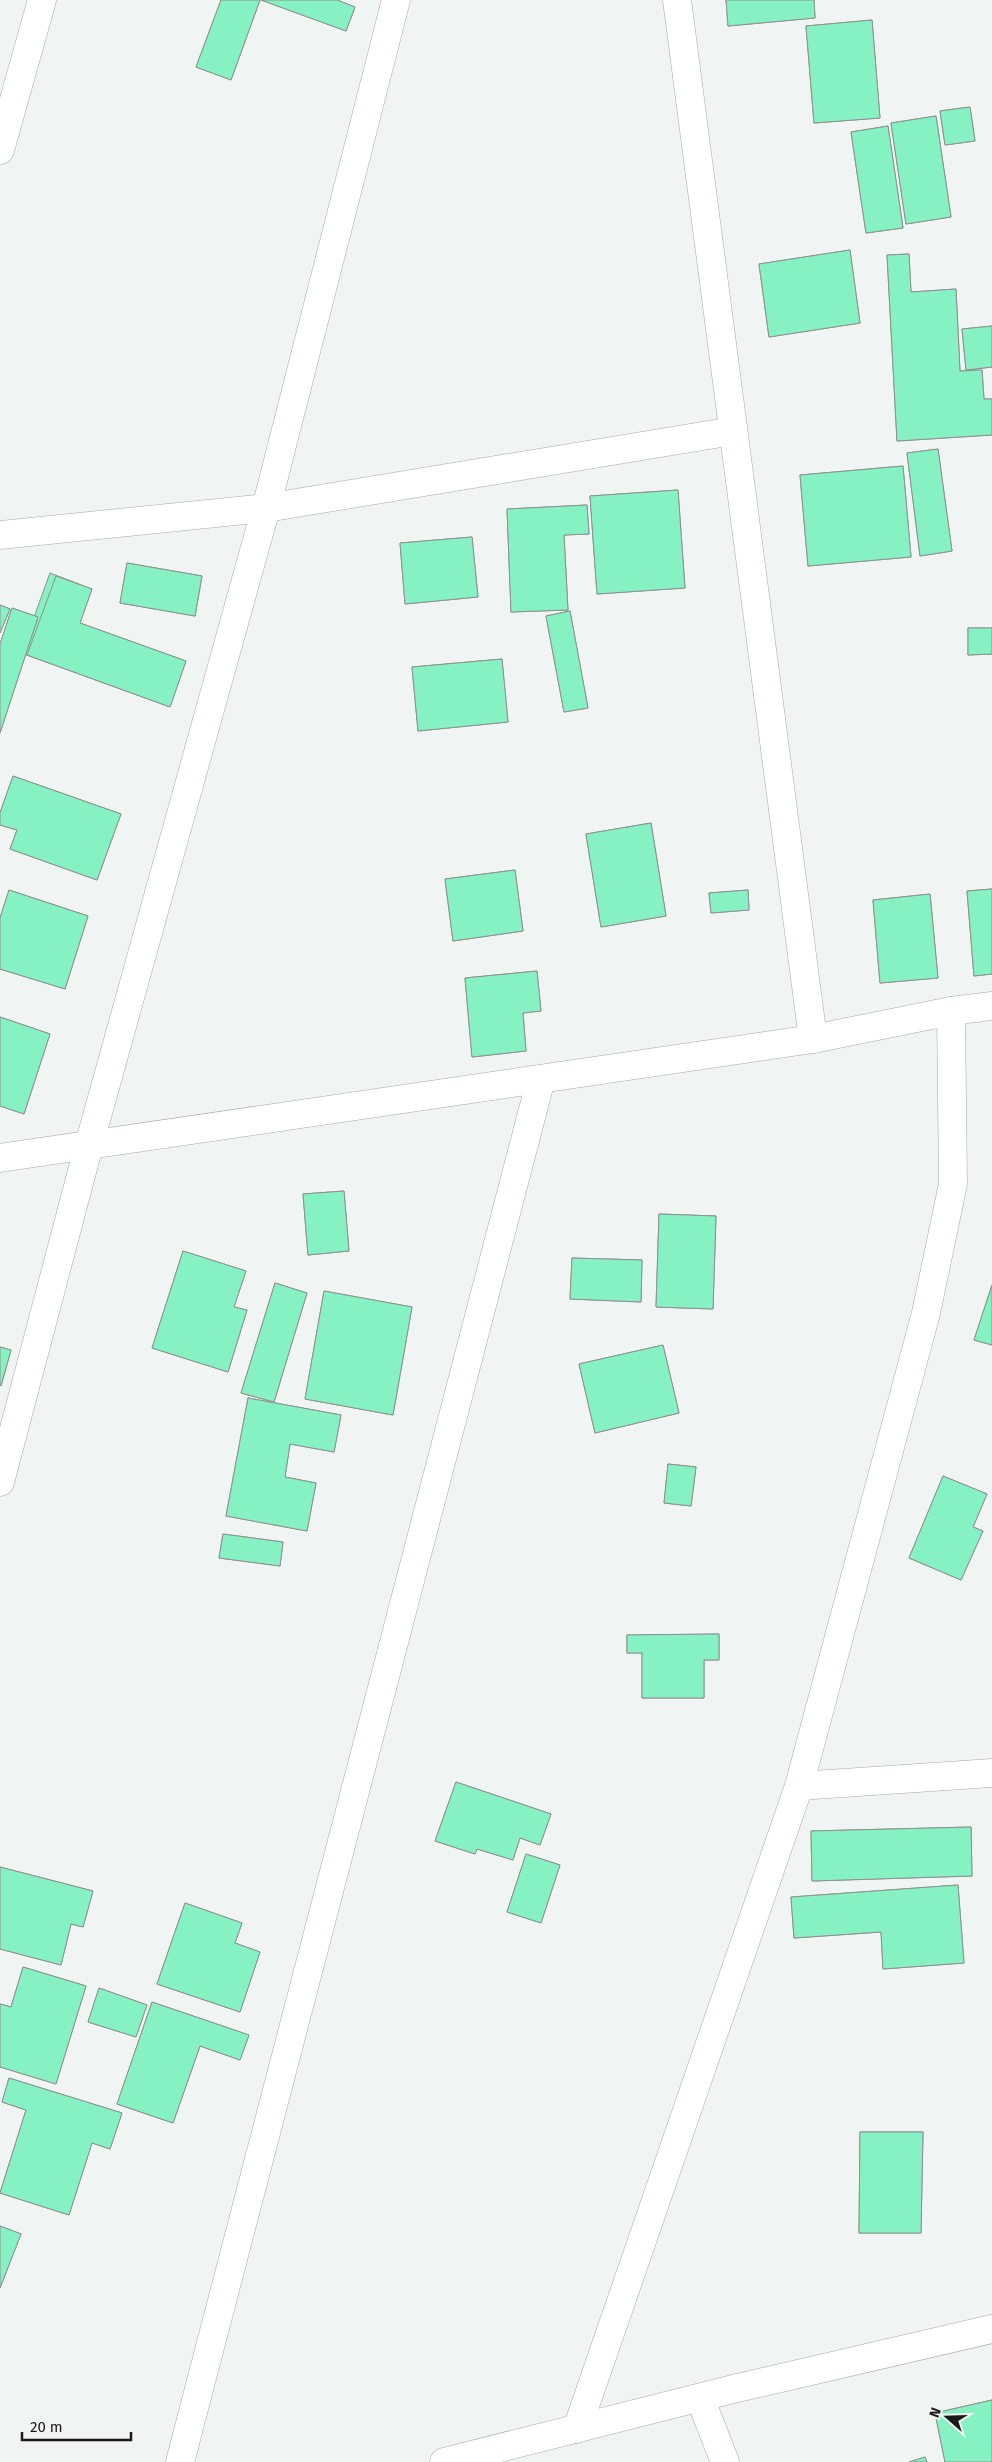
<svg xmlns="http://www.w3.org/2000/svg" width="992" height="2462" font-family="'Fira Sans',sans-serif">
<style>
.building{fill:#86f2c3;stroke:#8e9290}
.lines{fill:none;stroke-linecap:round;stroke-linejoin:round}
.minor-casing{stroke:#a6aaa8;stroke-width:29}
.minor{stroke:#fff;stroke-width:28}
</style>
<rect width="100%" height="100%" fill="#f0f4f2"/>
<g class="building">
<path d="M221,0h39l-29,80 -35,-13z"/>
<path d="M221,0h39l-29,80 -35,-13z"/>
<path d="M261,0h76l18,7 -9,24z"/>
<path d="M261,0h76l18,7 -9,24z"/>
<path d="M726,0h88l1,18 -87,8z"/>
<path d="M726,0h88l1,18 -87,8z"/>
<path d="M872,20l8,98 -66,5 -8,-97z"/>
<path d="M872,20l8,98 -66,5 -8,-97z"/>
<path d="M970,107l5,34 -30,4 -5,-34z"/>
<path d="M970,107l5,34 -30,4 -5,-34z"/>
<path d="M936,116l15,101 -45,7 -15,-101z"/>
<path d="M936,116l15,101 -45,7 -15,-101z"/>
<path d="M888,126l15,102 -37,5 -15,-101z"/>
<path d="M888,126l15,102 -37,5 -15,-101z"/>
<path d="M850,250l10,73 -91,14 -10,-73z"/>
<path d="M850,250l10,73 -91,14 -10,-73z"/>
<path d="M909,254l2,38 45,-3 4,82 22,-1 2,29h8v36l-95,6 -10,-186z"/>
<path d="M909,254l2,38 45,-3 4,82 22,-1 2,29h8v36l-95,6 -10,-186z"/>
<path d="M992,326v41l-26,3 -4,-41z"/>
<path d="M992,326v41l-26,3 -4,-41z"/>
<path d="M938,449l14,102 -32,5 -13,-103z"/>
<path d="M938,449l14,102 -32,5 -13,-103z"/>
<path d="M903,466l8,91 -103,9 -8,-91z"/>
<path d="M903,466l8,91 -103,9 -8,-91z"/>
<path d="M678,490l7,98 -88,6 -7,-98z"/>
<path d="M678,490l7,98 -88,6 -7,-98z"/>
<path d="M587,505l2,29 -25,1 4,75 -57,2 -4,-103z"/>
<path d="M587,505l2,29 -25,1 4,75 -57,2 -4,-103z"/>
<path d="M472,537l6,60 -73,7 -5,-61z"/>
<path d="M472,537l6,60 -73,7 -5,-61z"/>
<path d="M127,563l75,13 -7,40 -75,-13z"/>
<path d="M127,563l75,13 -7,40 -75,-13z"/>
<path d="M50,573l42,16 -12,34 106,38 -16,46 -149,-54z"/>
<path d="M56,576l36,13 -12,34 106,38 -16,46 -143,-52z"/>
<path d="M0,605l10,4 -10,24z"/>
<path d="M0,605l10,4 -10,24z"/>
<path d="M12,608l26,9 -38,116v-89z"/>
<path d="M12,608l26,9 -38,116v-89z"/>
<path d="M570,611l18,97 -24,4 -18,-96z"/>
<path d="M570,611l18,97 -24,4 -18,-96z"/>
<path d="M968,628h24v26l-24,1z"/>
<path d="M968,628h24v26l-24,1z"/>
<path d="M502,659l6,63 -90,9 -6,-64z"/>
<path d="M502,659l6,63 -90,9 -6,-64z"/>
<path d="M13,776l108,38 -24,66 -87,-31 7,-19 -17,-5v-12z"/>
<path d="M13,776l108,38 -24,66 -87,-31 7,-19 -17,-5v-12z"/>
<path d="M651,823l15,93 -65,11 -15,-93z"/>
<path d="M651,823l15,93 -65,11 -15,-93z"/>
<path d="M515,870l8,61 -70,10 -8,-62z"/>
<path d="M515,870l8,61 -70,10 -8,-62z"/>
<path d="M992,889v85l-18,2 -7,-85z"/>
<path d="M992,889v85l-18,2 -7,-85z"/>
<path d="M9,890l79,26 -23,73 -65,-20v-51z"/>
<path d="M9,890l79,26 -23,73 -65,-20v-51z"/>
<path d="M748,890l1,20 -38,3 -2,-20z"/>
<path d="M748,890l1,20 -38,3 -2,-20z"/>
<path d="M930,894l8,84 -58,5 -7,-83z"/>
<path d="M930,894l8,84 -58,5 -7,-83z"/>
<path d="M537,971l4,40 -18,2 3,38 -54,6 -7,-79z"/>
<path d="M537,971l4,40 -18,2 3,38 -54,6 -7,-79z"/>
<path d="M0,1017l50,17 -26,80 -24,-8z"/>
<path d="M0,1017l50,17 -26,80 -24,-8z"/>
<path d="M344,1191l5,60 -41,4 -5,-61z"/>
<path d="M344,1191l5,60 -41,4 -5,-61z"/>
<path d="M659,1214l57,2 -3,93 -57,-2z"/>
<path d="M659,1214l57,2 -3,93 -57,-2z"/>
<path d="M183,1251l63,20 -12,36 13,3 -19,62 -76,-24z"/>
<path d="M183,1251l63,20 -12,36 13,3 -19,62 -76,-24z"/>
<path d="M572,1258l70,2 -1,42 -71,-3z"/>
<path d="M572,1258l70,2 -1,42 -71,-3z"/>
<path d="M275,1283l32,10 -33,109 -33,-9z"/>
<path d="M275,1283l32,10 -33,109 -33,-9z"/>
<path d="M992,1285v60l-18,-5z"/>
<path d="M992,1285v60l-18,-5z"/>
<path d="M324,1291l88,16 -19,108 -88,-16z"/>
<path d="M324,1291l88,16 -19,108 -88,-16z"/>
<path d="M663,1345l16,68 -84,20 -16,-69z"/>
<path d="M663,1345l16,68 -84,20 -16,-69z"/>
<path d="M0,1347l11,3 -10,36 -1,-1z"/>
<path d="M0,1347l11,3 -10,36 -1,-1z"/>
<path d="M248,1398l93,17 -7,37 -44,-8 -5,33 31,6 -9,48 -81,-15z"/>
<path d="M248,1398l93,17 -7,37 -44,-8 -5,33 31,6 -9,48 -81,-15z"/>
<path d="M668,1464l28,3 -5,39 -27,-3z"/>
<path d="M668,1464l28,3 -5,39 -27,-3z"/>
<path d="M943,1476l44,18 -14,33 10,4 -22,49 -52,-22z"/>
<path d="M943,1476l44,18 -14,33 10,4 -22,49 -52,-22z"/>
<path d="M223,1534l60,8 -3,24 -61,-8z"/>
<path d="M223,1534l60,8 -3,24 -61,-8z"/>
<path d="M719,1634v26h-15v38h-62v-45h-15v-18z"/>
<path d="M719,1634v26h-15v38h-62v-45h-15v-18z"/>
<path d="M456,1782l95,32 -11,31 -20,-7 -7,22 -36,-11 -2,5 -40,-13z"/>
<path d="M456,1782l95,32 -11,31 -20,-7 -7,22 -36,-11 -2,5 -40,-13z"/>
<path d="M971,1827l1,49 -160,5 -1,-50z"/>
<path d="M971,1827l1,49 -160,5 -1,-50z"/>
<path d="M526,1854l34,11 -19,58 -34,-11z"/>
<path d="M526,1854l34,11 -19,58 -34,-11z"/>
<path d="M0,1867l93,24 -10,36 -12,-3 -10,41 -61,-16z"/>
<path d="M0,1867l93,24 -10,36 -12,-3 -10,41 -61,-16z"/>
<path d="M958,1885l6,78 -81,6 -2,-37 -87,6 -3,-41z"/>
<path d="M958,1885l6,78 -81,6 -2,-37 -87,6 -3,-41z"/>
<path d="M185,1903l57,20 -7,20 25,9 -20,60 -83,-28z"/>
<path d="M185,1903l57,20 -7,20 25,9 -20,60 -83,-28z"/>
<path d="M23,1967l63,19 -30,98 -56,-17v-63l11,3z"/>
<path d="M23,1967l63,19 -30,98 -56,-17v-63l11,3z"/>
<path d="M99,1988l48,17 -11,32 -48,-15z"/>
<path d="M99,1988l48,17 -11,32 -48,-15z"/>
<path d="M152,2002l97,33 -9,25 -40,-14 -27,77 -56,-19z"/>
<path d="M152,2002l97,33 -9,25 -40,-14 -27,77 -56,-19z"/>
<path d="M9,2078l113,35 -12,36 -18,-6 -23,72 -69,-22 26,-83 -24,-8z"/>
<path d="M9,2078l113,35 -12,36 -18,-6 -23,72 -69,-22 26,-83 -24,-8z"/>
<path d="M860,2132h63l-2,101h-62z"/>
<path d="M860,2132h63l-2,101h-62z"/>
<path d="M0,2226l21,8 -21,54z"/>
<path d="M0,2226l21,8 -21,54z"/>
<path d="M992,2400v62h-47l-10,-49z"/>
<path d="M992,2400v62h-47l-10,-49z"/>
<path d="M925,2457l2,5h-18z"/>
<path d="M925,2457l2,5h-18z"/>
</g>
<g class="lines">
<g class="minor-casing">
<g id="minor">
<path d="M677,0l136,1039"/>
<path d="M0,150l42,-150"/>
<path d="M0,535l266,-27 467,-77"/>
<path d="M0,1158l813,-119 138,-28 41,-5"/>
<path d="M0,1482l89,-337 177,-637 130,-508"/>
<path d="M799,1786l193,-13"/>
<path d="M700,2398l25,64"/>
<path d="M577,2429l222,-643 127,-473 27,-129 -2,-173"/>
<path d="M180,2462l361,-1383"/>
<path d="M444,2462l289,-73 259,-60"/>
</g>
</g>
<use href="#minor" class="minor"/>
</g>
<g transform="translate(947 2417) rotate(290)" stroke="#f0f4f2" stroke-width="4" paint-order="stroke">
<path d="M0-4L9 19L0 12L-9 19Z" fill="#181a19"/>
<text y="-8" font-size="14" font-weight="bold" text-anchor="middle" fill="#181a19">N</text>
</g>
<path d="M22 2432v8h109v-8" fill="none" stroke="#181a19" stroke-width="2.5"/>
<text x="30" y="2432" font-size="15" fill="#181a19" stroke="#f0f4f2" stroke-width="4" paint-order="stroke">20 m</text>
</svg>
